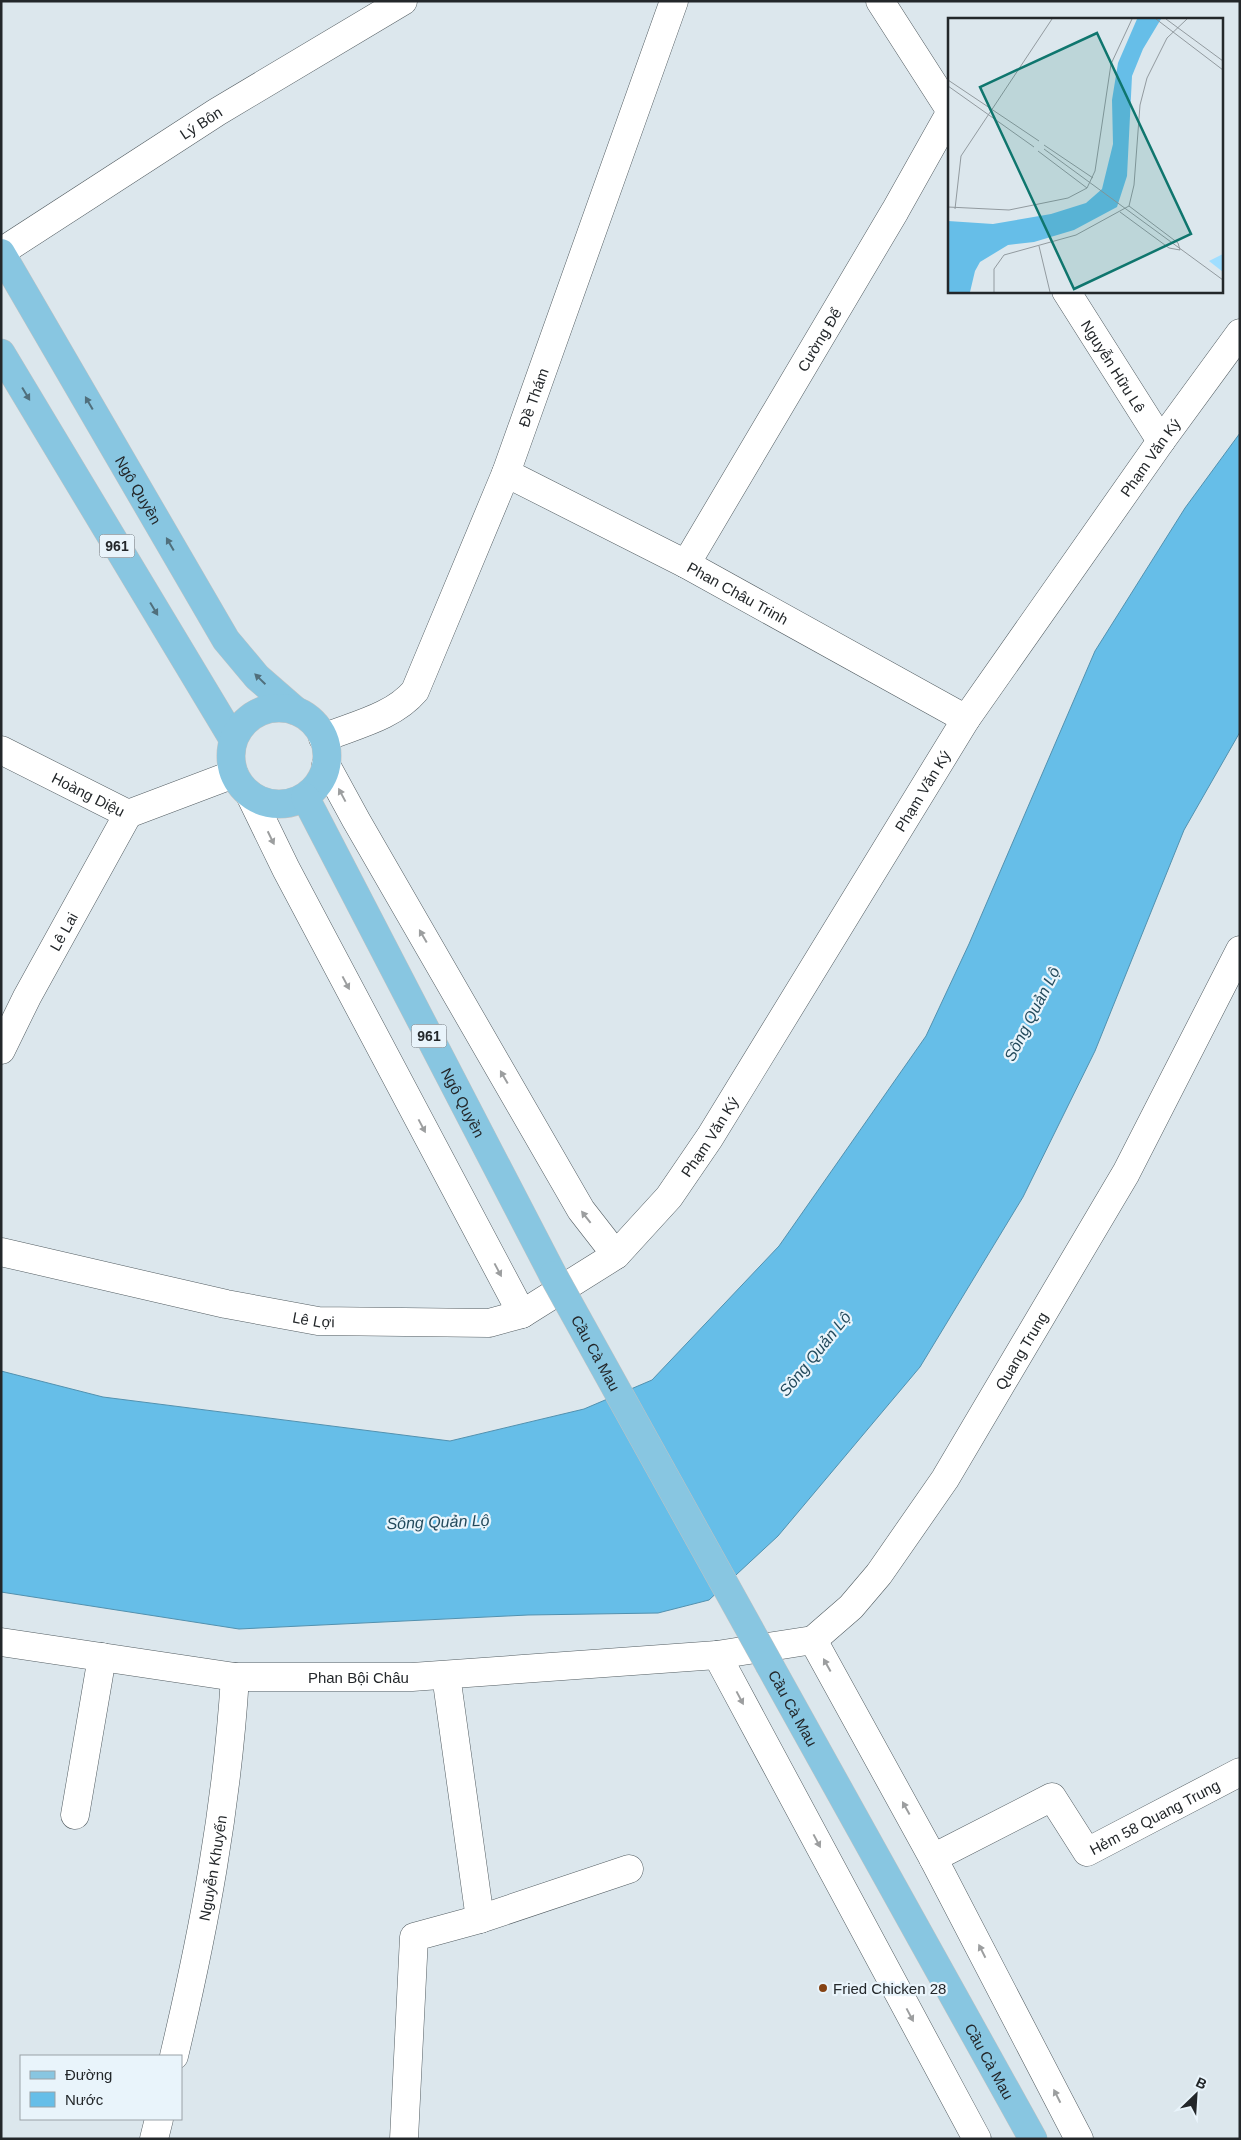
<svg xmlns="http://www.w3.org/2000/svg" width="1241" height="2140" font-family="Arial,sans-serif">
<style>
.water{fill:#66bee8;stroke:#5291af}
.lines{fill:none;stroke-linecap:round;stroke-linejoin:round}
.minor-casing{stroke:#535d62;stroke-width:29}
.major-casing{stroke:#c1c3c3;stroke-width:29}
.minor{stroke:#fff;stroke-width:28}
.major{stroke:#88c6e1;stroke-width:28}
.major-bridge-casing{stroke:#c1c3c3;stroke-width:29;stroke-linecap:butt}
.major-bridge{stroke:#88c6e1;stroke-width:28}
.oneway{fill:#506f7c}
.oneway2{fill:#9c9e9f}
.poi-dot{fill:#854213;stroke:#e9f4fb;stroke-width:2}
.labels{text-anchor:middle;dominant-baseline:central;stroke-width:4.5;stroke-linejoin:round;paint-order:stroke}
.shield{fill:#e9f4fb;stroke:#5e6469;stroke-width:1}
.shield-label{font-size:14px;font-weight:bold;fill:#23272a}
.street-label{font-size:15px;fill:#23272a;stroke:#e9f4fb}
.poi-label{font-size:15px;fill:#23272a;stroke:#e9f4fb;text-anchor:start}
.water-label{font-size:16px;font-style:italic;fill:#234a5c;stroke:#e9f4fb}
.inset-road{fill:none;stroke:#929a9f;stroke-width:1}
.view{fill:#0f766e;fill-opacity:0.15;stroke:#0f766e;stroke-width:2.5}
.inset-edge{fill:none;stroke:#23272a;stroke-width:2.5}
</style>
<rect width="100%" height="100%" fill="#dce7ed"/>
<path class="water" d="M1240,433v299l-56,98 -89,221 -72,146 -103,170 -142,169 -69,64 -51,13 -130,2 -289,14 -238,-37v-221l102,26 347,44 134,-32 68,-29 127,-134 147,-210 43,-92 126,-293 90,-143z"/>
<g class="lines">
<g class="minor-casing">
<g id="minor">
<path d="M880,1l70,109"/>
<path id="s1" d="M1,252l216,-140 186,-111"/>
<path id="s2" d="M1066,291l95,150"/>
<path id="s3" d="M506,473l180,91 280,155"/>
<path id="s4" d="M686,564l209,-353 55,-98"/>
<path id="s5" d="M323,738c32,-13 70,-21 92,-47l91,-218 168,-472"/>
<path id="s6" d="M1,750l127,64 106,-40"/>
<path d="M326,765l30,55 225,390 35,45"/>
<path d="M250,795l36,74 236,445"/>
<path id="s7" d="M1,1050l26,-53 101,-183"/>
<path id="s8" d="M1,1252l225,52 92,17 171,2 33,-9 94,-59 53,-58 41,-60 256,-418 195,-278 79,-108"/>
<path d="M813,1640l120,218 146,281"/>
<path id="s9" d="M1,1642l234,35h177l305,-22 96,-15 38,-33 28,-33 66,-95 181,-306 114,-223"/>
<path d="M717,1655l260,484"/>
<path d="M75,1815l27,-158"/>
<path id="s10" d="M933,1858l119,-61 35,55 153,-80"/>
<path d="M480,1919l149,-50"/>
<path id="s11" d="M174,2056c30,-126 53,-249 61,-379"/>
<path d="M154,2139l5,-20"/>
<path d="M404,2139l10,-202 66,-18 -34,-244"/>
</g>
</g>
<g class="major-casing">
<g id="major">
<path id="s12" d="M1,253l225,387 31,37 39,34"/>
<path d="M1,353l232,386"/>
<circle cx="279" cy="756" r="48"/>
<path id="s13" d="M305,797l248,478"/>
<path id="s14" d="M770,1666l263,473"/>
</g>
</g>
<use href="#minor" class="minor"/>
<use href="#major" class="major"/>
<g class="major-bridge-casing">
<g id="major-bridge">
<path id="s15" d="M553,1275l217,391"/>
</g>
</g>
<use href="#major-bridge" class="major-bridge"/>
</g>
<defs><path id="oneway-solid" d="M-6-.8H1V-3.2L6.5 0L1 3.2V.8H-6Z" transform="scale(1.25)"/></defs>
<g class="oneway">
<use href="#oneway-solid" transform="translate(26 394) rotate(59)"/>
<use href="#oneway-solid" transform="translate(89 403) rotate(-120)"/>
<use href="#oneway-solid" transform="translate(170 544) rotate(-120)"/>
<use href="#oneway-solid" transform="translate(154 609) rotate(59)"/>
<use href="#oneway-solid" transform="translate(260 679) rotate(-136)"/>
</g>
<g class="oneway2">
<use href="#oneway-solid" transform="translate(342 795) rotate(-118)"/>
<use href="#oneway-solid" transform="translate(271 838) rotate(64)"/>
<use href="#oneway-solid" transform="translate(423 936) rotate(-120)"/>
<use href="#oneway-solid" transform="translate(346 983) rotate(62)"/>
<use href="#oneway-solid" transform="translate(504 1077) rotate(-120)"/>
<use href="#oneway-solid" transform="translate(422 1126) rotate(62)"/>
<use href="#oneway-solid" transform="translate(586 1217) rotate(-128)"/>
<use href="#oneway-solid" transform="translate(498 1270) rotate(62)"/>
<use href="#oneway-solid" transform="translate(827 1665) rotate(-119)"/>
<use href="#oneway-solid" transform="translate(740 1698) rotate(62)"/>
<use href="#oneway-solid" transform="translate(906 1808) rotate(-119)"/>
<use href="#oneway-solid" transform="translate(817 1841) rotate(62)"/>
<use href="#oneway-solid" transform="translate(982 1951) rotate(-117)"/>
<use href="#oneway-solid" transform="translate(910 2015) rotate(62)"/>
<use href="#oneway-solid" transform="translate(1057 2096) rotate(-117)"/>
</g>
<circle class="poi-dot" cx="823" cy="1988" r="5"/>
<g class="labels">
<g class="shield">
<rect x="99.5" y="534.5" width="35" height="23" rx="4"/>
<rect x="411.5" y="1024.5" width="35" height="23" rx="4"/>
</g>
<g class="shield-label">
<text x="117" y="546">961</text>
<text x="429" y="1036">961</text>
</g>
<g class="street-label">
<text stroke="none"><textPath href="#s1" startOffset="238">Lý Bôn</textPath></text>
<text stroke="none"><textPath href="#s4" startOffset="261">Cường Để</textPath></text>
<text stroke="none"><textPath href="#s2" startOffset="89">Nguyễn Hữu Lê</textPath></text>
<text stroke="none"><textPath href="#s5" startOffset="421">Đề Thám</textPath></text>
<text stroke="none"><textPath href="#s8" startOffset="1602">Phạm Văn Ký</textPath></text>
<text stroke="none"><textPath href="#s12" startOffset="274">Ngô Quyền</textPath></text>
<text stroke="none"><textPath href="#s3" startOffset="261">Phan Châu Trinh</textPath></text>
<text stroke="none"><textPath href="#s8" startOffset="1198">Phạm Văn Ký</textPath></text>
<text stroke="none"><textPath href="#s6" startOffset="98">Hoàng Diệu</textPath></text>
<text stroke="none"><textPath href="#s7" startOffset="134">Lê Lai</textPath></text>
<text stroke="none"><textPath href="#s13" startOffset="344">Ngô Quyền</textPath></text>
<text stroke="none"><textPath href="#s8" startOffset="792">Phạm Văn Ký</textPath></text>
<text stroke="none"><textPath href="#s8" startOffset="320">Lê Lợi</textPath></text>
<text stroke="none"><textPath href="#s9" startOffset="1175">Quang Trung</textPath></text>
<text stroke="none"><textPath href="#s15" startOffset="89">Cầu Cà Mau</textPath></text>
<text stroke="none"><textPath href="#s9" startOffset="360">Phan Bội Châu</textPath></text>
<text stroke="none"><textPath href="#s14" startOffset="48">Cầu Cà Mau</textPath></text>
<text stroke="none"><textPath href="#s10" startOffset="275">Hẻm 58 Quang Trung</textPath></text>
<text stroke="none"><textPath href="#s11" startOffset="192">Nguyễn Khuyến</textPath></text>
<text stroke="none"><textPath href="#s14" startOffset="452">Cầu Cà Mau</textPath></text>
</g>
<g class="poi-label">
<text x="833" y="1988">Fried Chicken 28</text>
</g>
<g class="water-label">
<text transform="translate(1032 1014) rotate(-63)">Sông Quản Lộ</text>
<text transform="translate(815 1354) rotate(-51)">Sông Quản Lộ</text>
<text transform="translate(438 1522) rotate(-2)">Sông Quản Lộ</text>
</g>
</g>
<g transform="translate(948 18)">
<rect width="275" height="275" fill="#dce7ed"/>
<path d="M275,236v18l-14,-11z" fill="#9fdeff"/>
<path d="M189,1h24l-18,30 -11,27 -5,100 -10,31 -43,23 -40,12 -26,3 -28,17 -5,9 -5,21h-22v-71l45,3 58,-10 35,-11 16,-14 11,-45 -1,-44 6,-37z" fill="#66bee8"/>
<path class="inset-road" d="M208,1l67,51M218,1l57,42M0,62l91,61M0,68l86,61M96,127l49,33M96,131l179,131M90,133l49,37M0,189l61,3 59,-12 19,-10 8,-17 16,-107 21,-45M7,191l6,-53 91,-137M172,194l49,36 11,2 -2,-7 -49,-37M91,228l11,46M46,274v-23l10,-14 72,-20 53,-29 5,-21 6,-80 7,-27 20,-40 20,-19"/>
<path class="view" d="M149,15l94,201 -117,55 -94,-202z"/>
<rect width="275" height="275" class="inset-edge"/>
</g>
<rect width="1241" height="2140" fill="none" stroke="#23272a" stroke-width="5"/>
<rect x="20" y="2055" width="162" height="65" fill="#e9f4fb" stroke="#9aa2a7"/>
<rect x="30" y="2071" width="25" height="8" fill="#88c6e1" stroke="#9aa2a7"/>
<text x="65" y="2080" font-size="15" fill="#23272a">Đường</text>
<rect x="30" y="2092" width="25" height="15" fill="#66bee8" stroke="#9aa2a7"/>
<text x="65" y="2105" font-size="15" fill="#23272a">Nước</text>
<g transform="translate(1196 2095) rotate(25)" stroke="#e9f4fb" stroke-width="4" paint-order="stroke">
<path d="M0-4L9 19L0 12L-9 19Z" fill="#23272a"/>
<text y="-8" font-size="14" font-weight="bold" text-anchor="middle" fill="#23272a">B</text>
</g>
</svg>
